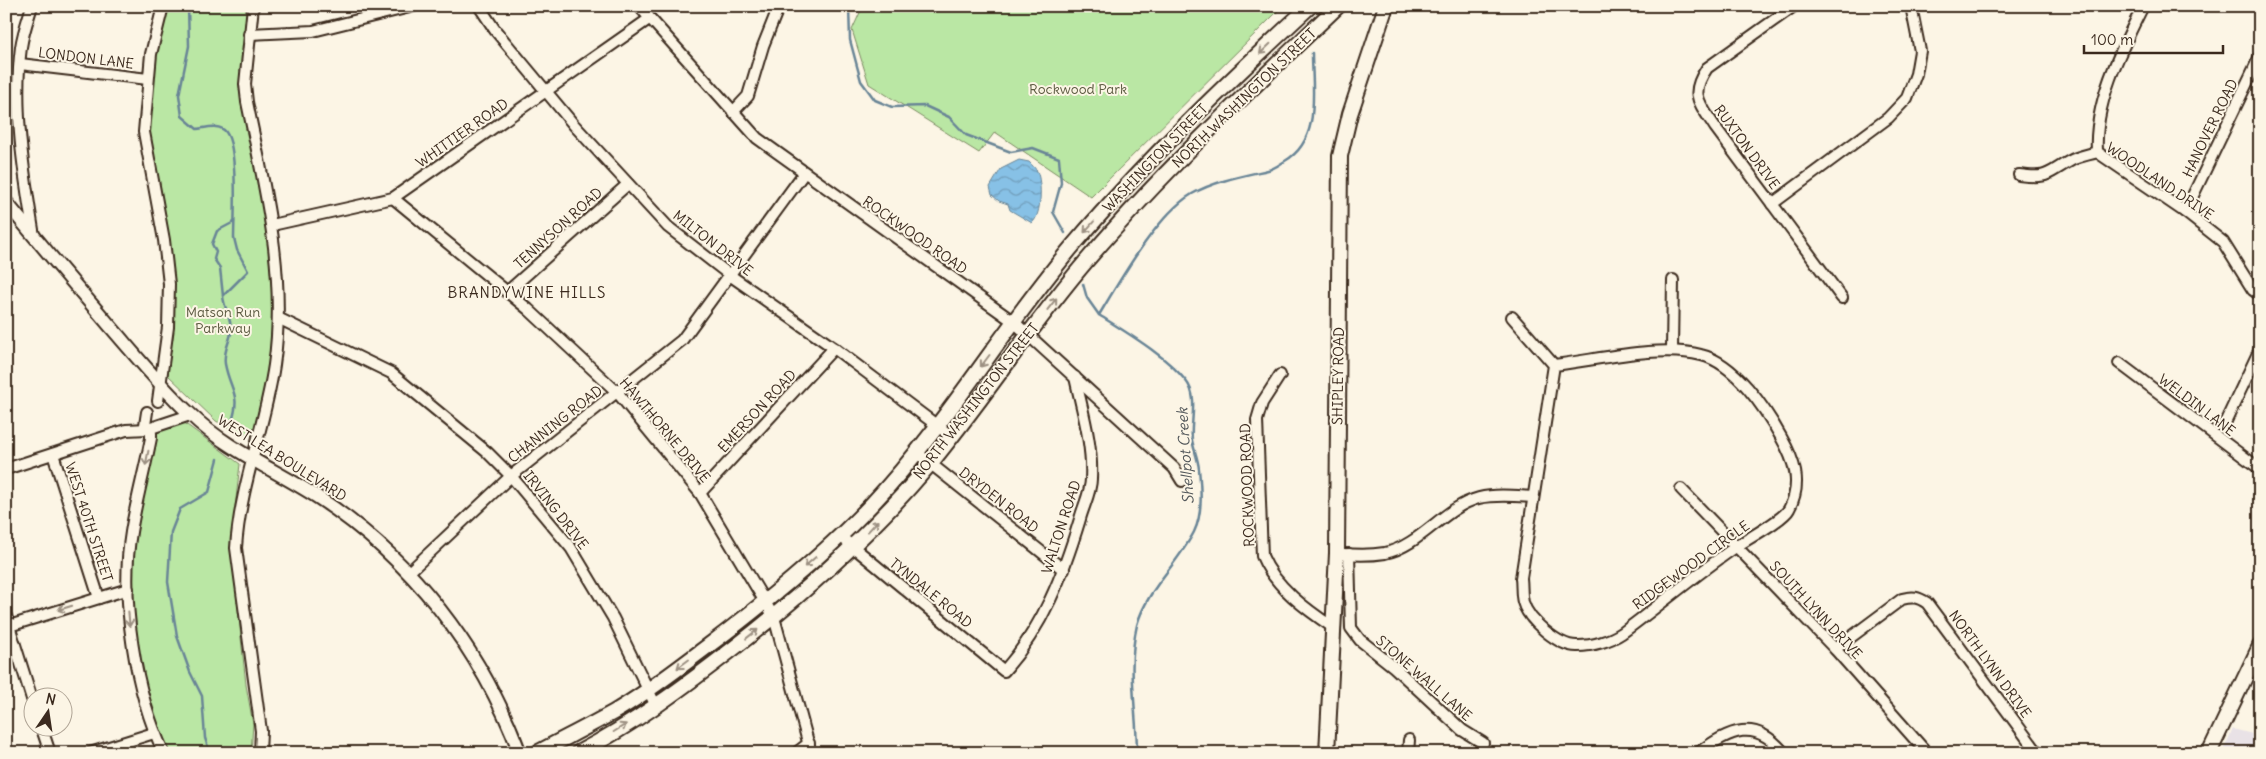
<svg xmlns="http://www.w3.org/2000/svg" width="2266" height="759" font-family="Delius,sans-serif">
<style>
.built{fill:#e9e2e6}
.park{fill:#bae7a4;stroke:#7a8861}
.water{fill:url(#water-waves);stroke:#698596}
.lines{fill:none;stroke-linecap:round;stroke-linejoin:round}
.stream{stroke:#698596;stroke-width:2.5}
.minor-casing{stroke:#3b2a1e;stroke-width:14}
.tertiary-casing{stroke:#3b2a1e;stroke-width:16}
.secondary-casing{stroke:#3b2a1e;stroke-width:18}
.minor{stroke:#fcf5e5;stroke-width:10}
.tertiary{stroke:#fcf5e5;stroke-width:12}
.secondary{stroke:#fcf5e5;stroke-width:14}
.oneway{stroke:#9c9082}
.labels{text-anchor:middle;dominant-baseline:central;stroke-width:4;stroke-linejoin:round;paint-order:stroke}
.street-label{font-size:14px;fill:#3b2a1e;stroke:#fcf5e5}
.park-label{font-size:14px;fill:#5b5940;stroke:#fcf5e5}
.neighbourhood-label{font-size:15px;letter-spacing:1px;fill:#3b2a1e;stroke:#fcf5e5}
.water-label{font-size:15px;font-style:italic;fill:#52575a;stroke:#fcf5e5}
</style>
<defs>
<pattern id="water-waves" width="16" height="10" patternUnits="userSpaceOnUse" patternTransform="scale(1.25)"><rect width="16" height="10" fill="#87c1e6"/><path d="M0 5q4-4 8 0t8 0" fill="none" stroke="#709dba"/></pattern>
</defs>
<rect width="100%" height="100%" fill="#fcf5e5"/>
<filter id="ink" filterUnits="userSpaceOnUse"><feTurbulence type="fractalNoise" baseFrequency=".02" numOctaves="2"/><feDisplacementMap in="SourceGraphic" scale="10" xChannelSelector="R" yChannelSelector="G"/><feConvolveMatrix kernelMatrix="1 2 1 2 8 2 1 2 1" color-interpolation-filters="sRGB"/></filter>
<g filter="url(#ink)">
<path class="built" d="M2233,729l27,7v17h-38z"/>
<g class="park">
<path d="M163,6h90l-6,96 25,123 6,93 -20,117h-15l-27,-14 -48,-46 1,-91 -25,-152z"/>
<path d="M863,6h420l-192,191 -96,-65 -16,21 -110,-69 -17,-54z"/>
<path d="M183,422l57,42 -9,78 15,143 7,39 -2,29h-81l-11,-21 -21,-62 -10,-108 23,-124 9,-9z"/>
</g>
<path class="water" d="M1019,160l10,2c3,3 6,6 8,9 5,11 5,44 -5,52l-22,-13 -2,-6 -9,-3 -7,-6 -2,-8 11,-18z"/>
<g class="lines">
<g class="stream">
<path d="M188,6l1,40 -10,49 3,21 15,13c9,-1 19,-5 27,1 15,12 10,88 10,108l3,12 11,21 -25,25c1,13 10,25 8,37 -2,11 -8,19 -6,31 5,27 17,30 6,60"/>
<path d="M849,6l1,34 11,41 14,19 17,7 33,-1 24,11 17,18 45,17 22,-4 26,10 2,25 -8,29 12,21"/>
<path d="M1083,284l4,14 12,17"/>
<path d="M223,296l-3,-28 -6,-9 2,-7 -4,-8 5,-13 17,-9"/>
<path d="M210,753l-5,-15 -3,-42 -12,-24 -13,-36 -9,-54 3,-50 9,-23 29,-17 9,-33"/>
<path d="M1137,753c0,-43 -10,-85 0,-128 10,-36 40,-60 57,-93 9,-18 7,-43 5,-63 -1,-10 -5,-19 -7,-29 -2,-19 7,-43 -6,-59 -21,-26 -59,-48 -87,-66 21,-35 58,-100 93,-121 23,-13 50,-18 76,-24 6,-1 12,-6 17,-9 37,-21 27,-72 27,-108"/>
</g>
<g class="minor-casing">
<g id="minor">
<path d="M32,6c-4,13 -9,27 -11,41 -8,62 3,128 13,189"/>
<path d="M253,6l-8,78 2,18c18,87 40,174 27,263 -9,62 -34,120 -38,183l25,183 -1,22"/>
<path d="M479,6l16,24 79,95 94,102 63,49 103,72 117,88"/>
<path d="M639,6l118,132 257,184 160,146 8,13"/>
<path d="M1794,6l-87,62c-18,27 -8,34 8,59l127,171"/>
<path d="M249,34l64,-3 101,-25"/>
<path d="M20,64l128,15"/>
<path d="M733,112l15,-16 15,-50 16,-40"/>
<path d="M2097,152c-3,-50 24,-102 46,-146"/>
<path d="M2019,175c30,4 27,-1 51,-14 8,-5 18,-6 27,-9l88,60 38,30 30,48 7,5"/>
<path d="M393,198l135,111 89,83 83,101 74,124 37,136"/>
<path d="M1772,204l116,-86 19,-20 9,-24 4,-23 -9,-45"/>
<path d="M2185,212l75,-156"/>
<path d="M272,225l121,-27 256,-179"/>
<path d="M507,292l121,-108"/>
<path d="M1512,317l42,48c43,-5 106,-21 147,-10 34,8 64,53 80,82 13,23 22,46 8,72 -5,10 -40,29 -52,37 -39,27 -76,58 -115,87 -12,8 -30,13 -44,13 -19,1 -50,-26 -55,-44 -2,-8 -1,-16 -2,-24l33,-213"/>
<path d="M278,318l113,55 96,79 24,24 60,72 42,70 43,88"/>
<path d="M1672,350l1,-70"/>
<path d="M2119,363l141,106"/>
<path d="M1280,375l-18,28 -5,17 5,136c13,31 45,54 72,72"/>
<path d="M158,401l10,-74 1,-43 -5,-44 -20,-108 7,-78 12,-48"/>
<path d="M147,412l-2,13 6,8v5c-6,31 -15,63 -20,94 -11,66 4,161 33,221"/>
<path d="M2225,423l35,-74"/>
<path d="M916,452l148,118"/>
<path d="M53,454l46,144"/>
<path d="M6,469l120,-39 22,-1 42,-14"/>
<path d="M1681,489l154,160 92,104"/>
<path d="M700,493l134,-145"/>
<path d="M840,536l164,135c39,-44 59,-96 76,-152 3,-12 11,-27 11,-40 2,-34 -9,-69 -16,-102"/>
<path d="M1343,554c13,1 30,1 42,-1 35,-7 59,-46 94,-55 17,-4 36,-2 53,-1"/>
<path d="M1349,554l2,74 9,12 34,27 68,63 21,13"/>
<path d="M408,573l103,-97 171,-136 122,-167"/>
<path d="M6,616l26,83"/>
<path d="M6,627l122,-38"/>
<path d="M1835,649l67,-50c11,-3 16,-2 25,4l111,150"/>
<path d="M41,726l9,27"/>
<path d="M90,753l64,-20"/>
<path d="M796,753l13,-10"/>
<path d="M1408,753l1,-13"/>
<path d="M1698,753c32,-23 57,-36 86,0"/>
</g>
</g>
<g class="tertiary-casing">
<path id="tertiary" d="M6,202c34,42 69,83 104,124 26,30 51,61 80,88 37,36 86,56 129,84 93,61 162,151 201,255"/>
</g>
<g class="secondary-casing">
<g id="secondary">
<path d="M537,753c26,-14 52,-27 77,-41 33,-19 63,-43 94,-66 57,-43 115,-90 164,-142 76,-81 132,-178 204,-262 72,-84 153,-161 234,-236"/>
<path d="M578,753c56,-29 107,-67 156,-105 72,-56 137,-114 196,-184 55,-67 102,-140 158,-205 77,-90 164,-171 250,-253"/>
<path d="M1327,753l10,-200 3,-397 10,-42 36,-108"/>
<path d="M2209,753l51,-107"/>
</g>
</g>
<use href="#minor" class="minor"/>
<use href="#tertiary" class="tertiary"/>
<use href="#secondary" class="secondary"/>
</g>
<defs><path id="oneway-shaft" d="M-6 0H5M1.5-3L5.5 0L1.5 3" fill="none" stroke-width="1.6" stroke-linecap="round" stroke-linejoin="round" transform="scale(1.25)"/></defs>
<g class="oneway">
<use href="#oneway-shaft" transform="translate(1265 49) rotate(136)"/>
<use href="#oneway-shaft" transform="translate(1089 227) rotate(131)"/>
<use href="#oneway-shaft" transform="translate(1052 304) rotate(-52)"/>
<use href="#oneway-shaft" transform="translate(985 361) rotate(127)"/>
<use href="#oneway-shaft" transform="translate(147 458) rotate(101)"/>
<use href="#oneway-shaft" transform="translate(873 526) rotate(-48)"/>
<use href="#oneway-shaft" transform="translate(810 562) rotate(139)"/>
<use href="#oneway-shaft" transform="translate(65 608) rotate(163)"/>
<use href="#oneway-shaft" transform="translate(129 619) rotate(85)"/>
<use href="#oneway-shaft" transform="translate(752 634) rotate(-38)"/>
<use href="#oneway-shaft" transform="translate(683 664) rotate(143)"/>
<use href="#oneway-shaft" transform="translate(620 728) rotate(-32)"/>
</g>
</g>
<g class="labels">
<g class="street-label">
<text transform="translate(86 58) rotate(7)">LONDON LANE</text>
<text transform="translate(1244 98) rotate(-44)">NORTH WASHINGTON STREET</text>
<text transform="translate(2210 128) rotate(-64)">HANOVER ROAD</text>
<text transform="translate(462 133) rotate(-35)">WHITTIER ROAD</text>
<text transform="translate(1747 147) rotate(54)">RUXTON DRIVE</text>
<text transform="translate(1155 158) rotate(-46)">WASHINGTON STREET</text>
<text transform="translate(2160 181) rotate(34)">WOODLAND DRIVE</text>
<text transform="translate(558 228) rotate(-42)">TENNYSON ROAD</text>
<text transform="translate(915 235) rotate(35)">ROCKWOOD ROAD</text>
<text transform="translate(713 243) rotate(38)">MILTON DRIVE</text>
<text transform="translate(1338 376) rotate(-89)">SHIPLEY ROAD</text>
<text transform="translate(976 401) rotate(-52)">NORTH WASHINGTON STREET</text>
<text transform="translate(2197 405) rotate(37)">WELDIN LANE</text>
<text transform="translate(757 411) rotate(-47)">EMERSON ROAD</text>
<text transform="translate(555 424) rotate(-38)">CHANNING ROAD</text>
<text transform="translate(665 430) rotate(50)">HAWTHORNE DRIVE</text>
<text transform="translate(282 458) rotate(32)">WEST LEA BOULEVARD</text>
<text transform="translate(1247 485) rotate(-92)">ROCKWOOD ROAD</text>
<text transform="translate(999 500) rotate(38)">DRYDEN ROAD</text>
<text transform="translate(556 510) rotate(52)">IRVING DRIVE</text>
<text transform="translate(89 522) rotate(72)">WEST 40TH STREET</text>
<text transform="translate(1061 527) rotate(-72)">WALTON ROAD</text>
<text transform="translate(1691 565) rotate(-36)">RIDGEWOOD CIRCLE</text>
<text transform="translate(931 593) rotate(39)">TYNDALE ROAD</text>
<text transform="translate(1816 610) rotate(47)">SOUTH LYNN DRIVE</text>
<text transform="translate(1990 664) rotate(54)">NORTH LYNN DRIVE</text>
<text transform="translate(1424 678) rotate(41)">STONE WALL LANE</text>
</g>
<g class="park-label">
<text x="1078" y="89">Rockwood Park</text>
<text x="223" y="312">Matson Run<tspan x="223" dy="16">Parkway</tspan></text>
</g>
<g class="neighbourhood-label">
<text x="527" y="292">BRANDYWINE HILLS</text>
</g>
<g class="water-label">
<text transform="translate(1185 456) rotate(-94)">Shellpot Creek</text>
</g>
</g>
<rect width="2266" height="759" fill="none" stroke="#fcf5e5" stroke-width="25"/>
<rect x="12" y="12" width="2241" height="734" fill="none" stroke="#3b2a1e" stroke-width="2" filter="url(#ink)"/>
<g transform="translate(48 712) rotate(13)"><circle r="24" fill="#fcf5e5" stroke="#afa495"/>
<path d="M0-4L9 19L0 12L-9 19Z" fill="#3b2a1e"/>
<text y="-8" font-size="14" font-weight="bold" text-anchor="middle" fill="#3b2a1e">N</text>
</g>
<path d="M2084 45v8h139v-8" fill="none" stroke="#3b2a1e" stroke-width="2.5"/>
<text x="2091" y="45" font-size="15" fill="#3b2a1e" stroke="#fcf5e5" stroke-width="4" paint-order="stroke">100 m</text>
</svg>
